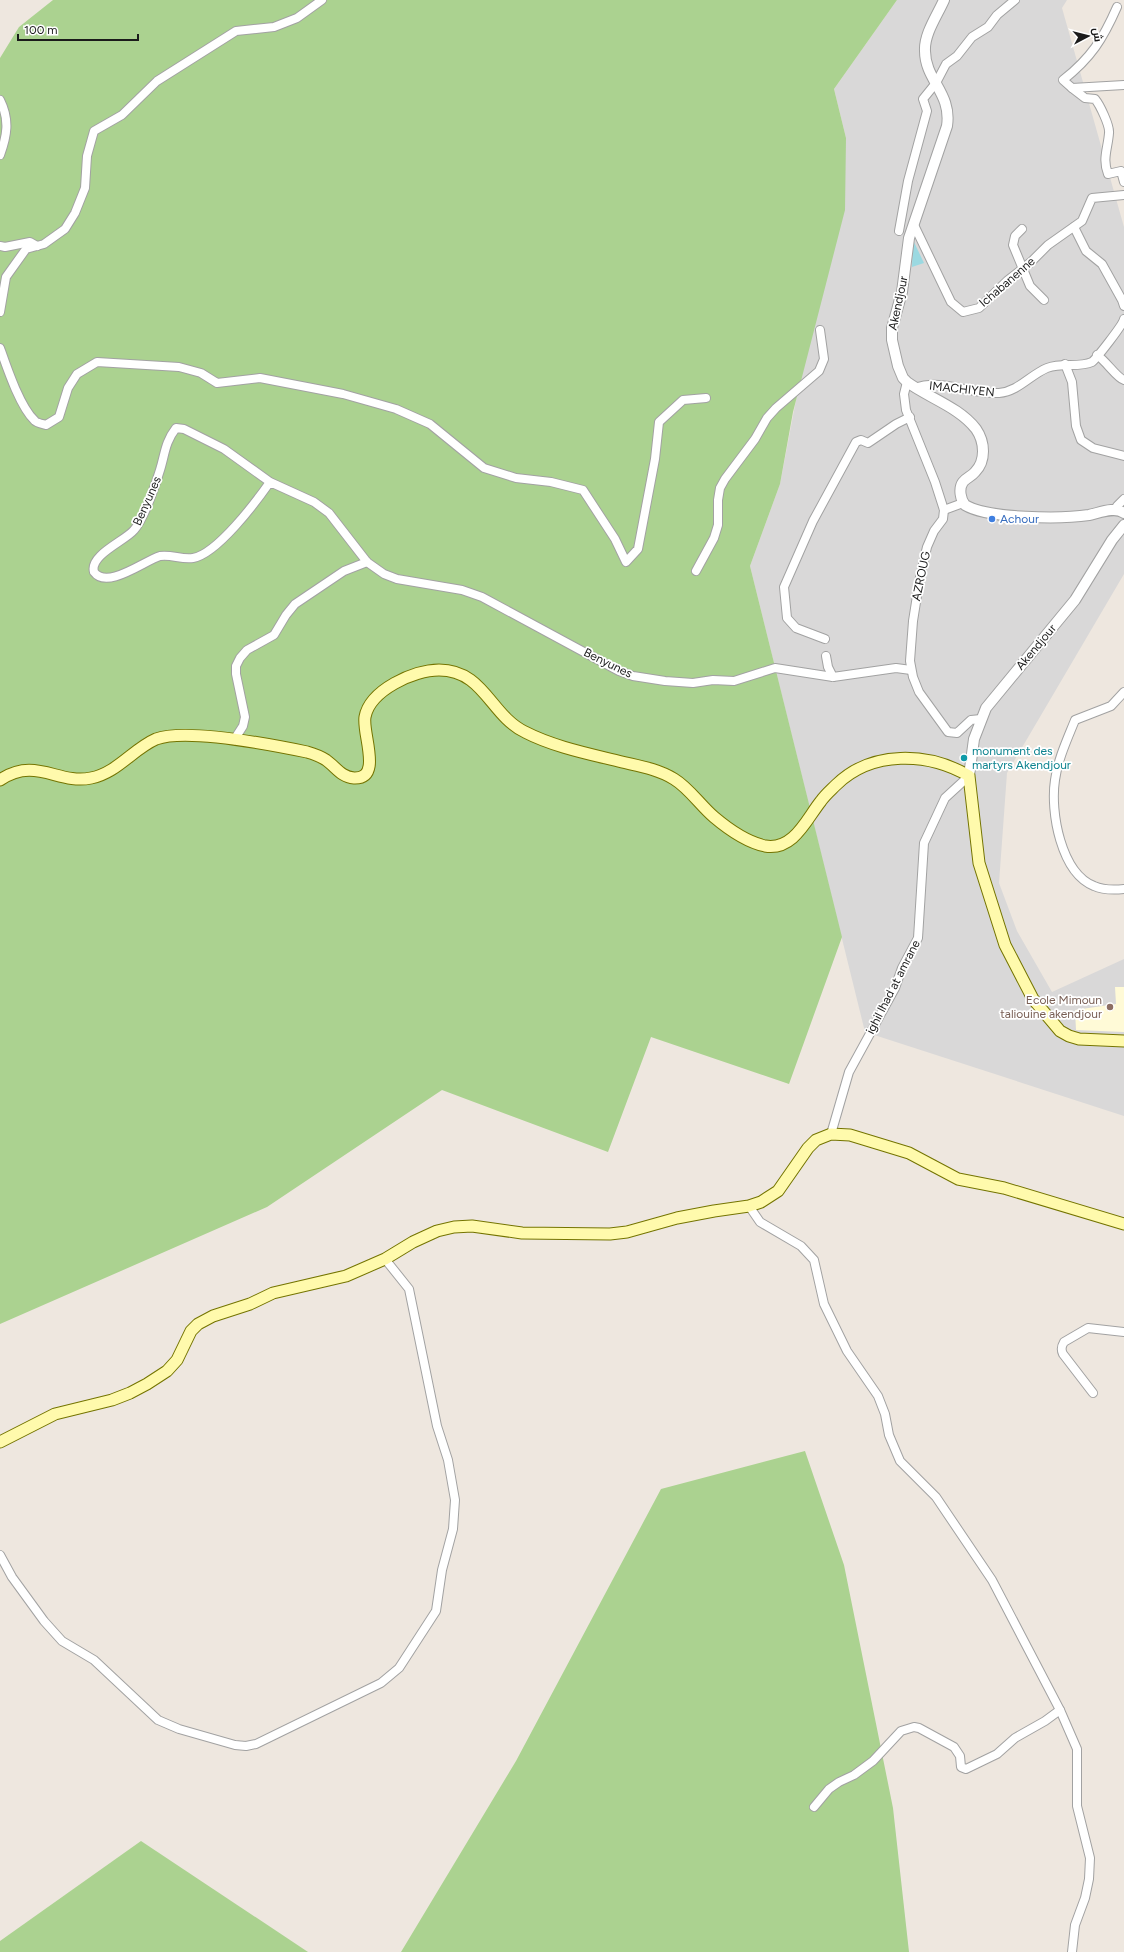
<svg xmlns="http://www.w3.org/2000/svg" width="1124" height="1952" font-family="Figtree,Cairo,sans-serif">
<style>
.residential{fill:#d9d8d8}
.education{fill:#fffad7}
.forest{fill:#abd290}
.water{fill:#9bd9e1}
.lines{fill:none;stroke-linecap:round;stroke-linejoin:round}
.minor-casing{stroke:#a2a2a2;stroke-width:10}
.tertiary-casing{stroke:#a2a2a2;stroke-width:12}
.secondary-casing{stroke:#747400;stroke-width:13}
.minor{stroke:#fff;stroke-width:8}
.tertiary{stroke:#fff;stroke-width:10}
.secondary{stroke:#fffaac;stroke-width:11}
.shop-dot{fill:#3f7fe0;stroke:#fff;stroke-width:1.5}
.culture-dot{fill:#0f9aa8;stroke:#fff;stroke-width:1.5}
.education-dot{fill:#8d6e63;stroke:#fff;stroke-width:1.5}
.labels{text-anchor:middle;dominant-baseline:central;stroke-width:3.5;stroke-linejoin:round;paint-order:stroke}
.street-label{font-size:12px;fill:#1b1b1b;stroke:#fff}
.shop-label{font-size:12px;fill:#366cbe;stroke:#fff;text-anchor:start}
.culture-label{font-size:12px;fill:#0d838f;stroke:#fff;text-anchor:start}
.education-label{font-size:12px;fill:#785e54;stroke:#fff;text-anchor:end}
</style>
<rect width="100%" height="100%" fill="#eee7df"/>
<path class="residential" d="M897,0h170l-5,8 62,219v347l-117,199 -8,110 18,48 35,61 72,-33v157l-259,-84 -115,-466 30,-82 66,-346 -12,-49z"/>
<path class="education" d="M1115,987h9v45l-48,-2 -1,-20 41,-6z"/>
<g class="forest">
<path d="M53,0h844l-63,89 12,49 -1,72 -52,202 -13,72 -30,82 92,371 -53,147 -138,-47 -43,115 -166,-62 -175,117 -267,117v-1266l19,-31z"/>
<path d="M805,1451l39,114 49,243 16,144h-508l115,-191 145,-272z"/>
<path d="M141,1841l167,111h-308v-11z"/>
</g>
<path class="water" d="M913,240l11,23 -12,4z"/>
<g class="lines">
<g class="minor-casing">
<g id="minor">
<path d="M1117,7c-14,32 -26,51 -54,73l9,8 52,-3"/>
<path d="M1072,88l13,10 10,1c5,6 15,27 14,34 -1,15 -7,26 -1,41l13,-3 3,11"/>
<path d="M0,100c10,20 7,36 0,55"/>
<path d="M914,225l37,77 12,10 16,-4 28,-27 24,-19 17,-17 34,-24 10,-23 32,-3"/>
<path d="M1074,227l12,24 16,13 20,36 2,6"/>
<path d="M1022,229l-7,7 -2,9 17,41 14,14"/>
<path d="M899,231l9,-50 19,-70 -4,-12 13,-16 10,-19 11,-8 15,-19 16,-10 9,-12 18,-15"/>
<path d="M0,246l5,1 25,-5 7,4"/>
<path d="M0,312l6,-35 20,-28 18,-5 21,-15 10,-16 10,-25 2,-32 7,-25 28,-16 35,-34 79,-50 38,-4 23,-9 25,-18"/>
<path d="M0,348c7,20 20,59 35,73 2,2 8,3 11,4l13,-8 9,-29 9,-14 20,-12 82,5 22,6 16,10 43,-5 83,16 53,15 34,15 54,44 32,10 35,4 32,8 32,49 11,23 12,-13 17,-90 4,-37 24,-22 23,-2"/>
<path d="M1097,355c9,6 20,23 27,25"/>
<path d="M1065,364l7,18 4,44 5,14 12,8 31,8"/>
<path d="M907,382l-3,12 2,16 29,72 9,28 -1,9 -9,12 -7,16 -7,30 -7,44 -3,40 3,16 6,15 29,40 9,1 14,-13 10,-1"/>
<path d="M915,388c28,-10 55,7 84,5 20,-2 31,-18 48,-25 15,-6 32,0 45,-6 4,-3 31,-37 32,-43"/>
<path d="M270,482c-14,20 -53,72 -77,76 -11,2 -22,-4 -33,-2 -16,5 -53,34 -66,16 -5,-17 31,-31 40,-42 11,-12 21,-44 26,-60 5,-16 5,-28 16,-42l8,1 40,20 46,33 44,20 15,11 38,49 17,12 13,5 65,11 20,7 137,74 14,5 32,5 28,2 20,-3 21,1 41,-13 58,9 63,-9 15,2"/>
<path d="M1116,509l1,-3 7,-7"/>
<path d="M944,510l19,-7"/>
<path d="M696,571l18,-33 4,-13v-25l2,-12 5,-9 30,-40 12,-21 9,-10 43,-37 5,-12 -4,-29"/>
<path d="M825,639l-29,-11 -9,-10 -3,-31 29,-66 43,-79 5,-2 7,3 3,-2 25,-17 14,-7"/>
<path d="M826,656l2,11 5,10"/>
<path d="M1124,692l-13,14 -36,14c-8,20 -17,39 -20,60 -5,32 6,93 39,106 9,4 20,4 30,3"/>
<path d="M234,740l9,-14 2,-9 -9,-43v-8l4,-8 7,-8 27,-15 12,-20 9,-11 49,-33 23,-9"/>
<path d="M831,1134l18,-62 46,-84 7,-20 16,-30 6,-95 21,-45 24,-22"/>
<path d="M749,1206l11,16 41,24 13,14 10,44 23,47 31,45 7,18 4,21 11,26 36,36 56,83 68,130 17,39v57l13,52 -1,21 -4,19 -10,27 -3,27"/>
<path d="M1093,1393l-30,-39c-2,-4 -2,-7 1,-12l24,-14 36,4"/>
<path d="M0,1555l12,22 32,44 18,20 32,19 64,60 21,9 56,16 11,1 10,-2 125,-61 18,-15 37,-57 6,-41 11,-41 2,-29 -7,-40 -11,-34 -28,-137 -24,-30"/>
<path d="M814,1807l15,-18 10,-7 15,-7 19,-14 28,-30 13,-4 5,1 35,19 6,9 1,11 5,2 31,-15 18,-16 30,-17 15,-11"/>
</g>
</g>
<g class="tertiary-casing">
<g id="tertiary">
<path d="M944,0c-7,16 -20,34 -19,51 0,29 27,42 22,75l-38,112 -7,54 -10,36v12l6,26 5,12 4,4c22,16 52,25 69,47 9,13 10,32 -1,43 -3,4 -9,6 -12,10 -5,7 -2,18 2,23 23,14 97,14 124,10 10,-2 26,-9 35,-2"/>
<path d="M969,776l5,-37 12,-31 89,-108 37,-60 12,-15"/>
</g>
</g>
<g class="secondary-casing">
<g id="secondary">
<path d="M0,780c36,-24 58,5 91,-2 26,-5 42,-29 65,-39 30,-11 117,6 151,13 7,2 13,4 19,8 10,7 15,17 28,18 29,1 8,-44 11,-61 5,-27 49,-47 74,-47 45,0 51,45 86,62 29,15 65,22 97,30 17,4 36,7 52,17 15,9 26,26 40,38 13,11 33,25 51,29 29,5 42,-28 56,-45 4,-6 10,-11 15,-16 36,-35 92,-33 133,-9l10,87 26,82 28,54 27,32 9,5 10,3 45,2"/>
<path d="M0,1442l55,-28 57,-14 18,-7 17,-9 20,-13 10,-11 14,-29 7,-7 15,-8 37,-12 23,-11 73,-17 39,-17 28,-17 24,-11 17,-4 18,-1 50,7 88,1 17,-2 50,-14 37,-7 35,-5 12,-4 17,-11 30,-43 8,-8 15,-6 19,1 59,18 49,26 46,9 120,36"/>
</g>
</g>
<use href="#minor" class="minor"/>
<use href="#tertiary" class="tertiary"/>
<use href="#secondary" class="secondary"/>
</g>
<circle class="shop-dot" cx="992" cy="519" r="4"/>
<circle class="culture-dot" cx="964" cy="758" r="4"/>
<circle class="education-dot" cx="1110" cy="1007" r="4"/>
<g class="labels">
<g class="street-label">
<text transform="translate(1007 282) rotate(-41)">Ichabanenne</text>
<text transform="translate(898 303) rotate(-78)">Akendjour</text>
<text transform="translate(962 389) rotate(6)">IMACHIYEN</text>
<text transform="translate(147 501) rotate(-66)">Benyunes</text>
<text transform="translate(921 576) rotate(-78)">AZROUG</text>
<text transform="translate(1036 647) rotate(-50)">Akendjour</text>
<text transform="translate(608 663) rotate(26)">Benyunes</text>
<text transform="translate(893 987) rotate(-63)">ighil lhad at amrane</text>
</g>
<g class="shop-label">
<text x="1000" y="519">Achour</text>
</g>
<g class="culture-label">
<text x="972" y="751">monument des<tspan x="972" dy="14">martyrs Akendjour</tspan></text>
</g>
<g class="education-label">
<text x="1102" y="1000">Ecole Mimoun<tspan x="1102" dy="14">taliouine akendjour</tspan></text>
</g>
</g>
<g transform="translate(1088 36) rotate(83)" stroke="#ffffff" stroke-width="3" paint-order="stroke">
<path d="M0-3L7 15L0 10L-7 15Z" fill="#1b1b1b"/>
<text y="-6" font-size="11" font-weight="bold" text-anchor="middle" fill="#1b1b1b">ش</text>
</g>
<path d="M18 34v6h120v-6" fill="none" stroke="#1b1b1b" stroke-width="2"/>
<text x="24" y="34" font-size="12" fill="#1b1b1b" stroke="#ffffff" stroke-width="3" paint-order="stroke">100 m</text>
</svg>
